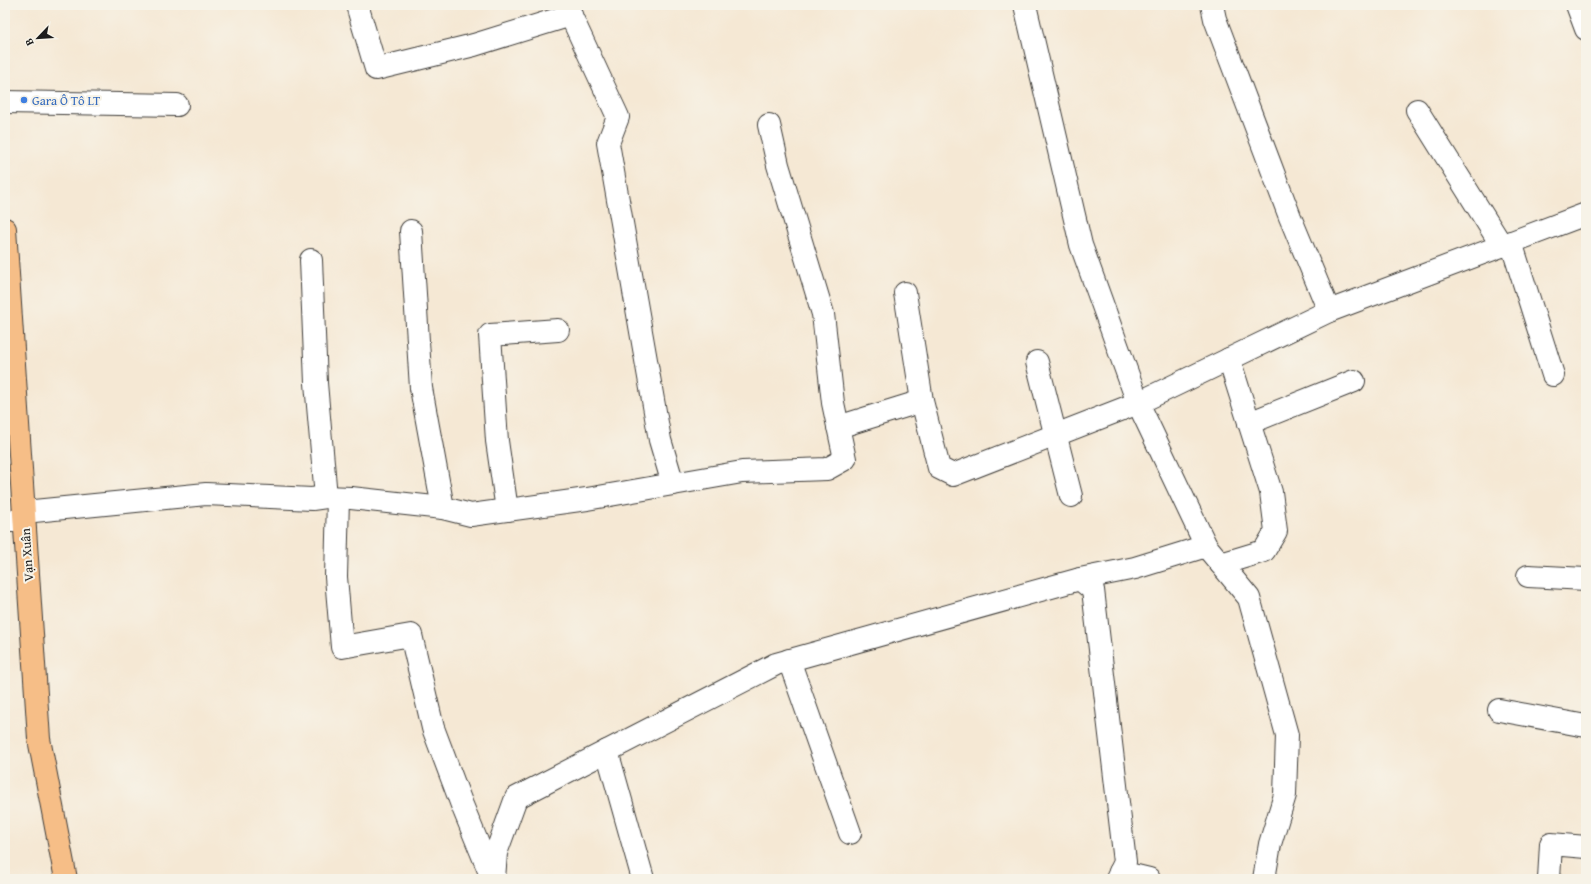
<svg xmlns="http://www.w3.org/2000/svg" width="1591" height="884" font-family="'Gentium Book Plus',serif">
<style>
.lines{fill:none;stroke-linecap:round;stroke-linejoin:round}
.minor-casing{stroke:#3d3b38;stroke-width:24}
.highway-casing{stroke:#3d3b38;stroke-width:24}
.minor{stroke:#fff;stroke-width:22}
.highway{stroke:#f6be87;stroke-width:22}
.shop-dot{fill:#3f7fe0;stroke:#f7f3e8;stroke-width:1.5}
.labels{text-anchor:middle;dominant-baseline:central;stroke-width:4;stroke-linejoin:round;paint-order:stroke}
.shop-label{font-size:13px;fill:#366cbe;stroke:#f7f3e8;text-anchor:start}
.street-label{font-size:13px;fill:#1c1c1c;stroke:#f7f3e8}
</style>
<rect width="100%" height="100%" fill="#f7f3e8"/>
<filter id="ink" filterUnits="userSpaceOnUse"><feTurbulence type="fractalNoise" baseFrequency=".025" numOctaves="2"/><feDisplacementMap in="SourceGraphic" scale="8" xChannelSelector="R" yChannelSelector="G"/><feConvolveMatrix kernelMatrix="1 2 1 2 8 2 1 2 1" color-interpolation-filters="sRGB"/></filter>
<filter id="wash" filterUnits="userSpaceOnUse"><feTurbulence type="fractalNoise" baseFrequency=".012" numOctaves="4" result="noise"/><feDisplacementMap in="SourceGraphic" scale="16" xChannelSelector="R" yChannelSelector="G"/><feGaussianBlur stdDeviation="0.9" result="paint"/><feColorMatrix in="noise" values="0 0 0 0 0 0 0 0 0 0 0 0 0 0 0 0 0 1.4 0 .05"/><feComposite in="paint" operator="in"/></filter>
<g filter="url(#wash)">
<rect width="100%" height="100%" fill="#f5e8d4"/>
</g>
<g filter="url(#ink)">
<g class="lines">
<g class="minor-casing">
<g id="minor">
<path d="M357,5l19,64 98,-24 97,-30"/>
<path d="M566,5l52,112 -10,26 52,297 13,44"/>
<path d="M1025,5l56,240 57,158 68,143 43,52 38,137 -2,60 -15,49 -6,35"/>
<path d="M1212,5l3,14 75,198 39,94"/>
<path d="M1577,5l9,24"/>
<path d="M5,102l172,3"/>
<path d="M1417,110l85,136"/>
<path d="M411,231l10,157 22,120"/>
<path d="M1511,242l42,133"/>
<path d="M311,260l5,123 10,114"/>
<path d="M905,293l17,108 17,67 14,7 185,-72 191,-92 257,-97"/>
<path d="M1037,362l34,134"/>
<path d="M1249,423l105,-42"/>
<path d="M838,427l84,-26"/>
<path d="M338,498l-2,79 6,70 69,-12 22,93 29,77 30,73"/>
<path d="M507,510l-10,-69 -7,-106 68,-5"/>
<path d="M24,512l182,-18 106,5 14,-2 25,1 92,10 28,7 116,-16 155,-27 85,-3 18,-10 -12,-56 -10,-89 -45,-149 -9,-40"/>
<path d="M5,521h19"/>
<path d="M1221,564l43,-13 12,-20 -5,-39 -42,-133"/>
<path d="M1528,576l58,3"/>
<path d="M1080,579l55,-11 71,-22"/>
<path d="M789,660l61,173"/>
<path d="M1499,710l87,16"/>
<path d="M607,751l36,128"/>
<path d="M1120,872l29,7"/>
<path d="M494,879l2,-26 20,-55 260,-134 304,-85 13,11 32,272 -8,17"/>
<path d="M1549,879l2,-35 35,3"/>
</g>
</g>
<g class="highway-casing">
<path id="highway" d="M5,229l34,510 27,140"/>
</g>
<use href="#minor" class="minor"/>
<use href="#highway" class="highway"/>
</g>
</g>
<circle class="shop-dot" cx="24" cy="100" r="4"/>
<g class="labels">
<g class="shop-label">
<text x="32" y="100">Gara Ô Tô LT</text>
</g>
<g class="street-label">
<text transform="translate(27 555) rotate(-94)">Vạn Xuân</text>
</g>
</g>
<rect width="1591" height="884" fill="none" stroke="#f7f3e8" stroke-width="20"/>
<g transform="translate(38 38) rotate(245)" stroke="#f7f3e8" stroke-width="3" paint-order="stroke">
<path d="M0-3L7 15L0 10L-7 15Z" fill="#1c1c1c"/>
<text y="-6" font-size="11" font-weight="bold" text-anchor="middle" fill="#1c1c1c">B</text>
</g>
</svg>
